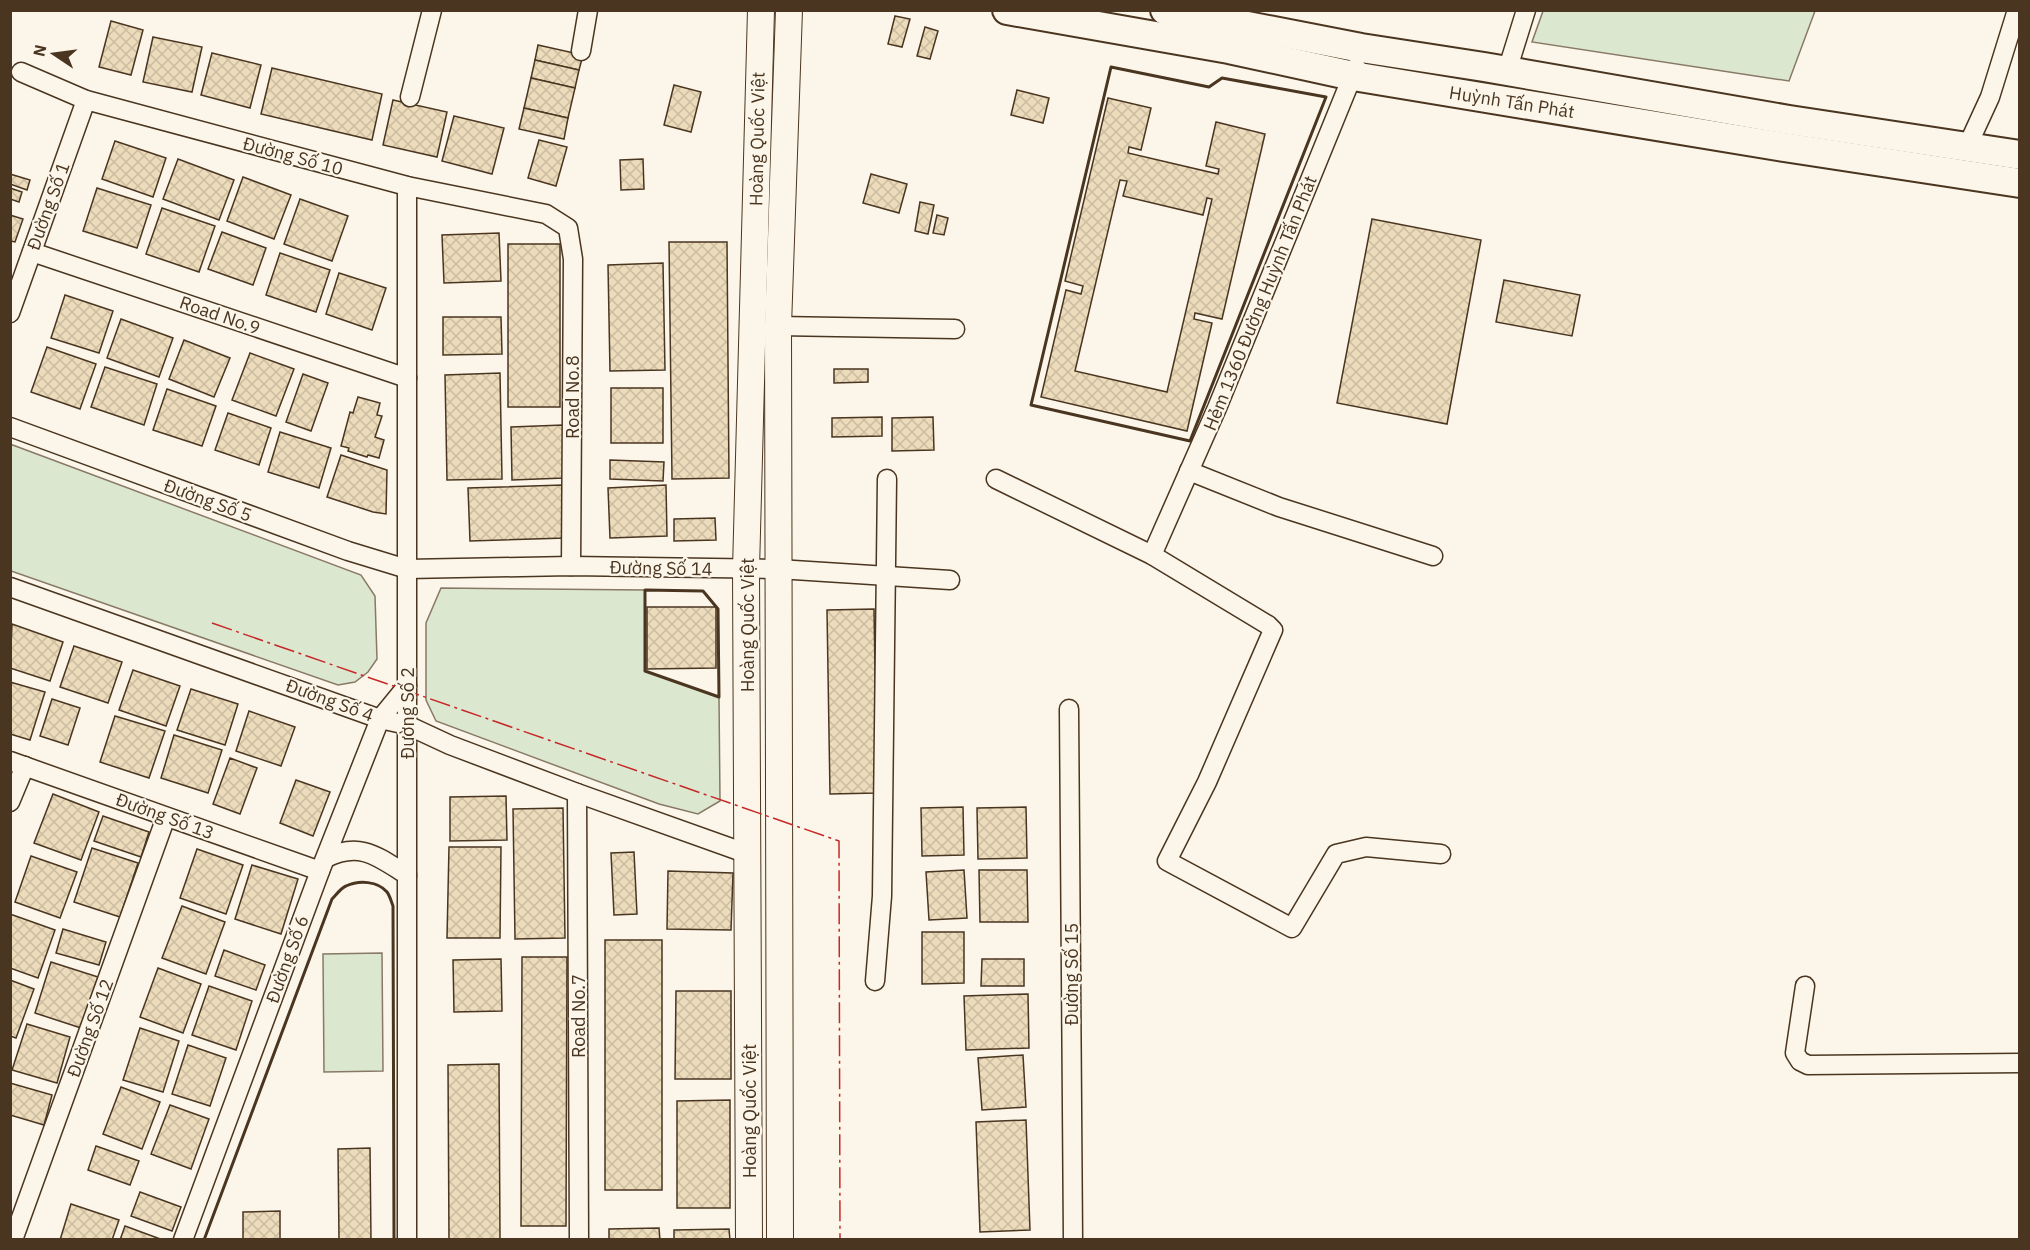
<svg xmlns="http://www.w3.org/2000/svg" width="2030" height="1250" font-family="'IBM Plex Sans',sans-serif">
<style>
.green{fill:#dce7d0;stroke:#887966;stroke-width:1.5}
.building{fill:url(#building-cross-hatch);stroke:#4a3520;stroke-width:1.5;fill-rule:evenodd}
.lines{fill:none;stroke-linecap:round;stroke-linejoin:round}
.street-casing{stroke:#4a3520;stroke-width:21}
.secondary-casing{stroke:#4a3520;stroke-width:28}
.primary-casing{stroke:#4a3520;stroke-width:32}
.street{stroke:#fbf6e9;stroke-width:18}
.secondary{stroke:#fbf6e9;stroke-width:26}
.primary{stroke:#fbf6e9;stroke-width:28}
.wall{stroke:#4a3520;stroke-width:3}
.power{stroke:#c62828;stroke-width:1.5;stroke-dasharray:21 4.5 3 4.5;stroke-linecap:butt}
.labels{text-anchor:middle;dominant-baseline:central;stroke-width:4.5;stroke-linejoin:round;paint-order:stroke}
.street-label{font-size:18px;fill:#4a3520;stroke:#fbf6e9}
</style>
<defs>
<pattern id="building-cross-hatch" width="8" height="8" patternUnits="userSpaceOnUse" patternTransform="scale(1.5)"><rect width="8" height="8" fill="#ecdcbc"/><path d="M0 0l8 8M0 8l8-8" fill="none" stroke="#ccbda1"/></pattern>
</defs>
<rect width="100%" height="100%" fill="#fbf6e9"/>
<g class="green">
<path d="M1543,11v-1l272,1 -26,70 -257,-39z"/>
<path d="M10,444l351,131 14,21 2,63 -9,13 -13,10 -17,3 -327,-114z"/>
<path d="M441,588l204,2v81l74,26 1,104 -22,13 -39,-10 -223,-83 -10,-21v-77z"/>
<path d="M382,953l1,118 -59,1 -1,-118z"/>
</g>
<g class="building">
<path d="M895,16l15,3 -8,28 -14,-3z"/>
<path d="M111,21l32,9 -12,45 -32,-8z"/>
<path d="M925,27l13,4 -8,28 -13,-3z"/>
<path d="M153,37l49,10 -10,45 -49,-10z"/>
<path d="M538,45l45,10 -4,15 -44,-10z"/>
<path d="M212,53l49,12 -11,43 -49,-13z"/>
<path d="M535,60l44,10 -4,18 -44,-10z"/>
<path d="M272,68l110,26 -10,46 -111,-26z"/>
<path d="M531,78l44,10 -7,30 -44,-10z"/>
<path d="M674,85l27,7 -10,40 -27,-7z"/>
<path d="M1017,90l32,8 -6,25 -32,-8z"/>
<path d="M1108,98l43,10 -10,42 -12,-3 -1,6 90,21 1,-5 -13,-3 10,-44 49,12 -43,185 -27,-6 -1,6 18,4 -25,108 -146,-34 25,-107 15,4 2,-8 -18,-5zM1120,180l7,1 -4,15 80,19 4,-17 5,1 -45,193 -92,-21z"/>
<path d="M393,100l54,12 -10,45 -54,-12z"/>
<path d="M524,108l44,10 -4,21 -45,-10z"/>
<path d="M454,116l50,12 -12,46 -50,-13z"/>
<path d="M539,140l28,7 -11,39 -28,-8z"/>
<path d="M115,141l51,17 -13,39 -51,-18z"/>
<path d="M178,159l56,21 -15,40 -56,-21z"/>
<path d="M643,159l1,30 -23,1 -1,-30z"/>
<path d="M10,174l20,6 -3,10 -17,-6z"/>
<path d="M871,174l36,10 -8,29 -36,-10z"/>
<path d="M243,177l48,18 -17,44 -47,-18z"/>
<path d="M10,188l12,4 -3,10 -9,-3z"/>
<path d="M97,188l54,17 -14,43 -54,-17z"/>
<path d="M300,199l48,17 -16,45 -48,-17z"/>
<path d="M920,202l14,3 -6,29 -13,-3z"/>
<path d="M162,208l53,18 -16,46 -53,-18z"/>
<path d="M10,215l13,4 -8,23 -5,-1z"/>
<path d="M937,215l11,3 -4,17 -11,-2z"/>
<path d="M1372,219l109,21 -34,184 -110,-21z"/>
<path d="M222,232l44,16 -13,37 -45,-16z"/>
<path d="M499,233l2,48 -57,2 -2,-48z"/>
<path d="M669,242h58l2,236 -57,1z"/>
<rect x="508" y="244" width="52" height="163"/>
<path d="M280,253l50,17 -14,42 -50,-17z"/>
<path d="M663,263l2,107 -55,1 -2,-106z"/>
<path d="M339,273l47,15 -14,42 -46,-16z"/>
<path d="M1504,280l76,15 -8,41 -76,-14z"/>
<path d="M65,295l48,16 -14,42 -48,-15z"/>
<path d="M443,317h58l1,37 -59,1z"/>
<path d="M121,319l52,19 -14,39 -52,-19z"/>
<path d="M184,340l46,18 -16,39 -45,-18z"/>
<path d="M47,347l49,17 -16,45 -49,-17z"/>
<path d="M250,353l44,16 -18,47 -44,-16z"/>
<path d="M105,367l52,17 -13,41 -53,-18z"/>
<path d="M834,369h34v13l-34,1z"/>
<path d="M500,373l2,106 -55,1 -2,-105z"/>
<path d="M303,374l25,9 -17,48 -25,-9z"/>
<rect x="611" y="388" width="52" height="55"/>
<path d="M167,389l49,17 -14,40 -49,-16z"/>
<path d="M358,397l22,6 -3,12 5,1 -7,21 9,3 -5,18 -11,-3 -1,2 -19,-6 1,-3 -8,-2 9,-34 3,1z"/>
<path d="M228,413l43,15 -12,37 -44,-15z"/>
<path d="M882,417v19l-50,1v-19z"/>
<path d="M933,417l1,33 -42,1v-33z"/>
<path d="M563,425l1,53 -52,2 -1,-53z"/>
<path d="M280,432l51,16 -12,40 -51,-16z"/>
<path d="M341,455l46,15 -1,44 -13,-2 -46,-15z"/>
<path d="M610,460l54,2 -1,19 -53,-2z"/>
<path d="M563,485l2,53 -95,3 -2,-53z"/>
<path d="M666,485l1,51 -57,2 -2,-50z"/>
<path d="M715,518l1,22 -42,1v-22z"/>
<path d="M647,607h69v61l-69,1z"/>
<path d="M874,609l3,184 -47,1 -3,-184z"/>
<path d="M12,624l51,18 -13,39 -40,-13z"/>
<path d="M74,646l48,16 -14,41 -48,-16z"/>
<path d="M133,670l47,16 -14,40 -47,-16z"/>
<path d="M10,682l35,10 -15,48 -20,-6z"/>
<path d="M191,689l47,15 -13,41 -48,-15z"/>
<path d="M52,699l28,9 -12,37 -28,-9z"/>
<path d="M249,711l46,16 -14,39 -45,-15z"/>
<path d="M115,716l50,15 -16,47 -49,-16z"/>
<path d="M174,735l48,15 -14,43 -47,-15z"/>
<path d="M230,758l27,10 -17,46 -27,-10z"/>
<path d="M296,780l34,12 -17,44 -33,-13z"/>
<path d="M53,794l46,18 -18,48 -47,-17z"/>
<path d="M506,796l1,44 -57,1v-44z"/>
<path d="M963,807l1,48 -42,1 -1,-48z"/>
<path d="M1026,807l1,51 -49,1 -1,-51z"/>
<path d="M563,808l2,130 -50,1 -2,-130z"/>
<path d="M103,816l46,16 -8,25 -47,-16z"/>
<path d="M449,847h52l-1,91h-53z"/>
<path d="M92,848l46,15 -18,54 -46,-15z"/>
<path d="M197,849l46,16 -17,49 -46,-16z"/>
<path d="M634,852l3,62 -23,1 -3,-62z"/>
<path d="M31,856l46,16 -17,46 -45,-16z"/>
<path d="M252,865l46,14 -17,55 -46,-15z"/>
<path d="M964,870l3,48 -38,2 -3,-48z"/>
<path d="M979,870h48l1,52h-48z"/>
<path d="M668,871l65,2 -2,57 -64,-1z"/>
<path d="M182,906l43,16 -19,52 -44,-16z"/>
<path d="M10,914l45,16 -17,48 -28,-10z"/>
<path d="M63,929l43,13 -7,23 -43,-12z"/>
<path d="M922,932h42v51l-42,1z"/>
<rect x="605" y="940" width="57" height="250"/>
<path d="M224,950l41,15 -9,25 -41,-14z"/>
<path d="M522,957h45l-1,269h-45z"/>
<path d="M501,959l1,52 -48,1 -1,-52z"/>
<path d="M982,959h42v27h-43z"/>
<path d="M51,962l47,15 -17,51 -46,-15z"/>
<path d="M158,968l43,16 -18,49 -43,-16z"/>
<path d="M10,980l24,9 -18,49 -6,-2z"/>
<path d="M209,986l43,15 -16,49 -44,-15z"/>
<path d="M676,991h55v88h-56z"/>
<path d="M1028,994l1,54 -63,2 -2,-54z"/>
<path d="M27,1024l43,13 -13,46 -45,-13z"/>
<path d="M140,1028l39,13 -16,51 -40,-12z"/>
<path d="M188,1045l38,13 -16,48 -38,-12z"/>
<path d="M1023,1055l3,52 -44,3 -4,-52z"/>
<path d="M499,1064l1,176h-51l-1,-175z"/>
<path d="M10,1083l42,12 -8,30 -34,-10z"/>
<path d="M121,1087l39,15 -18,47 -39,-15z"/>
<path d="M730,1100v108h-53v-107z"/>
<path d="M170,1105l39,14 -18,50 -40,-15z"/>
<path d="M1026,1120l4,110 -50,2 -4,-110z"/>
<path d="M96,1146l43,15 -9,24 -42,-15z"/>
<path d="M370,1148l1,92h-32l-1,-91z"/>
<path d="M140,1192l41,15 -9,24 -41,-15z"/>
<path d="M71,1204l48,16 -7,20h-52z"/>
<path d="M280,1211v29h-37v-28z"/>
<path d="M125,1226l38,14h-43z"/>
<path d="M659,1228l1,12h-51v-11z"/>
<path d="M729,1229l1,11h-56v-10z"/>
</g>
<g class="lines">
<g class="street-casing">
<g id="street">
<path d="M581,51l7,-41"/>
<path d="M1507,71l19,-61"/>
<path d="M21,72l65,28 321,86 139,28 22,14 5,31 -2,307"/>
<path d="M410,97l22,-87"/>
<path d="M1967,147l23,-50 27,-87"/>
<path d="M407,186v1054"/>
<path d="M32,252l375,126"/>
<path d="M10,313l76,-213"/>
<path d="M778,326l177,3"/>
<path d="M10,427l338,124 59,18 164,-3 207,3 172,11"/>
<path d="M1189,471l90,36 154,49"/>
<path d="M996,479l156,76 116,70 5,5 -66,152 -40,79 125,67 44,-74 30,-7 75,7"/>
<path d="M1152,555l65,-147 139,-341"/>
<path d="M10,587l370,132 27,6 43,20 127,48 171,61"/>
<path d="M1069,709l4,531"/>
<path d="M10,761l310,110"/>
<path d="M577,793l2,447"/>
<path d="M10,802l15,-36"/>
<path d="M326,858c35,-17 52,-1 81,17"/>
<path d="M875,981l7,-85 5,-417"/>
<path d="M1805,986l-10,67 5,8 8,4 212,-2"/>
<path d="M13,1240l153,-423"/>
<path d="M183,1240l137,-369 60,-152 27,-33"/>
</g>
</g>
<g class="secondary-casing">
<g id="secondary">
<path d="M749,1240l-3,-671 15,-559"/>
<path d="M780,1240l-2,-914 11,-316"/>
</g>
</g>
<g class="primary-casing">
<g id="primary">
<path d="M1007,10l222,39 124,27 431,71 236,36"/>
<path d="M1165,10l196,38 123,19 305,53 231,35"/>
</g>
</g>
<use href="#street" class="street"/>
<use href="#secondary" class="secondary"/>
<use href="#primary" class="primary"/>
<g class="wall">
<path d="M1111,67l98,20 13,-9 104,19 -136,344 -159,-36z"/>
<path d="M645,590l58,1 15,18 1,88 -74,-26z"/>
<path d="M204,1240l128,-341c4,-4 9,-11 14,-13 13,-6 32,-5 41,6 3,4 4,9 6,14l1,334"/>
</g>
<path class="power" d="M212,623l627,218 1,399"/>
</g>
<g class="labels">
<g class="street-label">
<text transform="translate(1512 102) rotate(9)">Huỳnh Tấn Phát</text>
<text transform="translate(757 139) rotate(-89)">Hoàng Quốc Việt</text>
<text transform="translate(293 156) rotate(15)">Đường Số 10</text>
<text transform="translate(48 206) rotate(-70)">Đường Số 1</text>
<text transform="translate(1260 303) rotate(-68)">Hẻm 1360 Đường Huỳnh Tấn Phát</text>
<text transform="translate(220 315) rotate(19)">Road No.9</text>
<text transform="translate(572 397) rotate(-90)">Road No.8</text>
<text transform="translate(208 500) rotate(20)">Đường Số 5</text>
<text transform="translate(661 568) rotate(1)">Đường Số 14</text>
<text transform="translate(747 625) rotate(-90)">Hoàng Quốc Việt</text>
<text transform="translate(330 700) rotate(20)">Đường Số 4</text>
<text transform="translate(407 713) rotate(-90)">Đường Số 2</text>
<text transform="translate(165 816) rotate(20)">Đường Số 13</text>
<text transform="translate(287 959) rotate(-70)">Đường Số 6</text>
<text transform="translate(1071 974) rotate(-90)">Đường Số 15</text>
<text transform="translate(578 1016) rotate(-90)">Road No.7</text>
<text transform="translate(90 1028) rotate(-70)">Đường Số 12</text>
<text transform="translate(749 1111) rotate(-90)">Hoàng Quốc Việt</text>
</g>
</g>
<rect width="2030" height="1250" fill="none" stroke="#4a3520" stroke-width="24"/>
<g transform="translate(54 54) rotate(283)" stroke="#fbf6e9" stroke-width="4.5" paint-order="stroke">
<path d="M0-4.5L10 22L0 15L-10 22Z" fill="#4a3520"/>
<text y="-9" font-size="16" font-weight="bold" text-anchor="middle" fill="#4a3520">N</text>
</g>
</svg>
